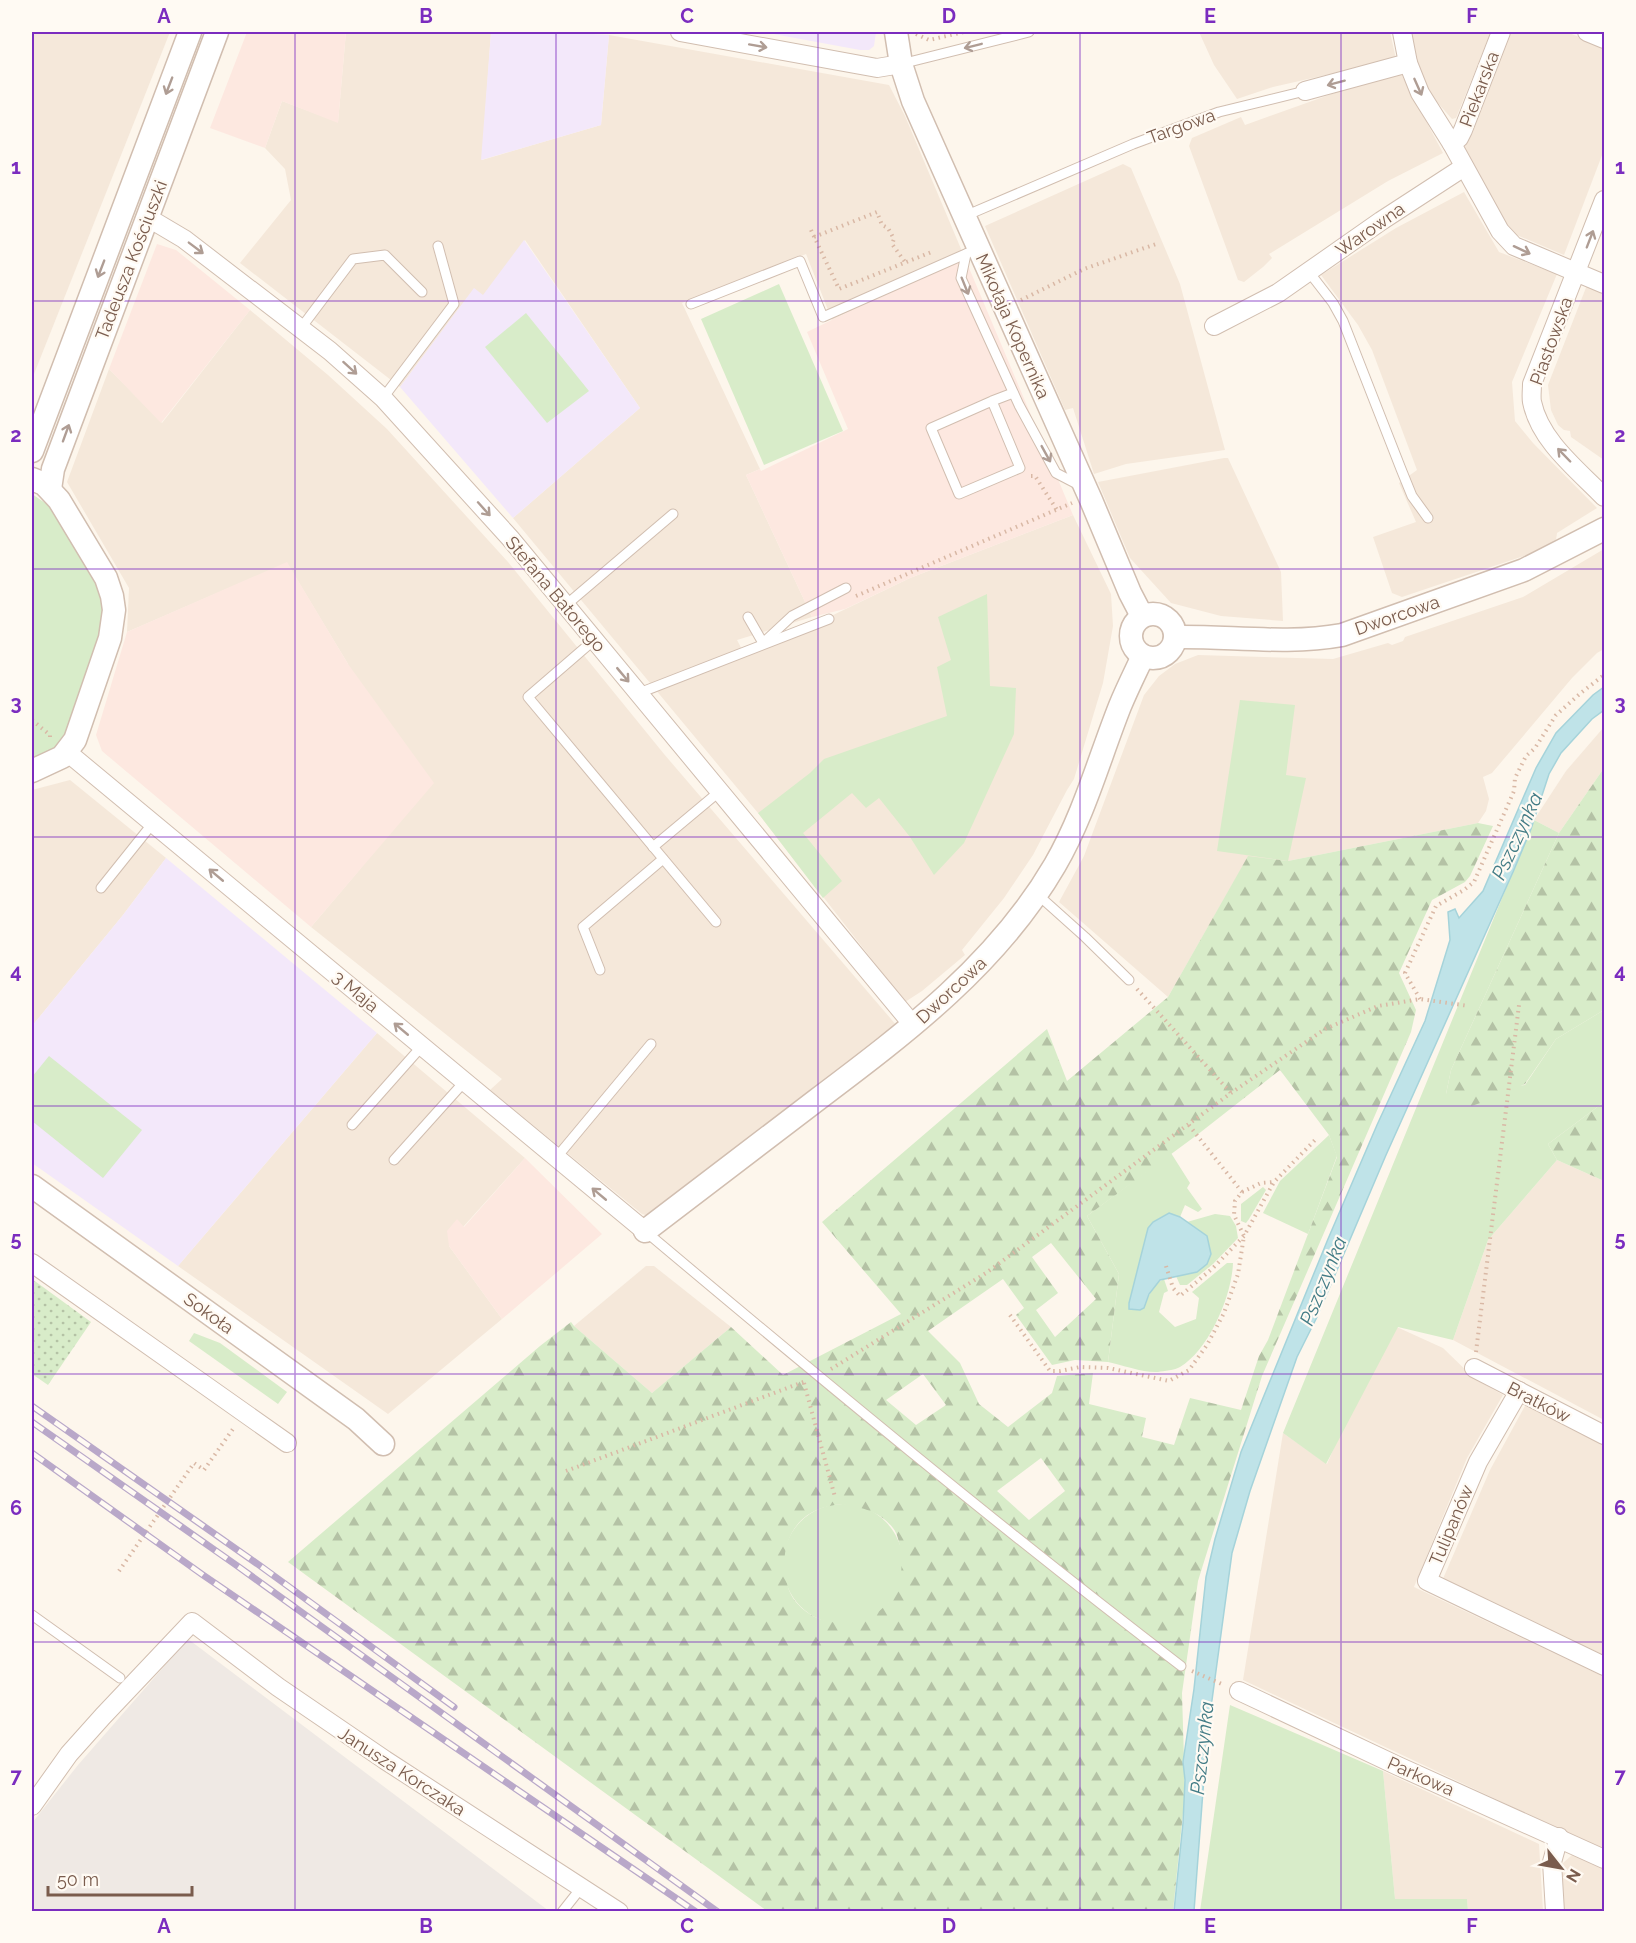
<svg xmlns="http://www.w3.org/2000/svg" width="1636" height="1943" font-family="Raleway,sans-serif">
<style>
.residential{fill:#f5e8da}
.commercial{fill:#fde8e0}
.industrial{fill:#efe9e4}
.education{fill:#f3e8fa}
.green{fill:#d8ecc9}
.forest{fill:url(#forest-firs);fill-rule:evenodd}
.garden{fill:url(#garden-dots)}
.water{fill:#bfe3e8;stroke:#a5d3da;stroke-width:1.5}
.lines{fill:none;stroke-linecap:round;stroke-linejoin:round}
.service-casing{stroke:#d1beb0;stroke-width:11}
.minor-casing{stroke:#d1beb0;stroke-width:20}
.tertiary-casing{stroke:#d1beb0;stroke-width:25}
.path{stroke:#d9b8a5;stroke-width:4;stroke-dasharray:1.5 4.5;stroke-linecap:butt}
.service{stroke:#fff;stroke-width:9}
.minor{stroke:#fff;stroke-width:18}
.tertiary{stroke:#fff;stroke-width:22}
.rail-casing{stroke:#b9a8c9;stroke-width:7}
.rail{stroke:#fffaf3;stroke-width:4.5;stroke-dasharray:14;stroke-linecap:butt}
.oneway{stroke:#af9d94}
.grid{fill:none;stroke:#7b2cbf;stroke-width:1.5;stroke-opacity:0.55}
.labels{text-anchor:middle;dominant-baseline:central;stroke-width:4.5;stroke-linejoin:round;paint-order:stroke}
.street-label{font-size:18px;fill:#7a5c4d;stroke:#fffaf3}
.water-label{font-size:20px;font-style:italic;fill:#437c86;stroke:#fffaf3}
.neatline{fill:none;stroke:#7b2cbf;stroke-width:2}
.grid-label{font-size:20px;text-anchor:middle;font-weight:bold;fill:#7b2cbf}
</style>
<defs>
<pattern id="forest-firs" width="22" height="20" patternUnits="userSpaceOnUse" patternTransform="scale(1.5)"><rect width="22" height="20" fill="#d8ecc9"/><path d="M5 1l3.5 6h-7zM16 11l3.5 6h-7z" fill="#b4c2a5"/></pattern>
<pattern id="garden-dots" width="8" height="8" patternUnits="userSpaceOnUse" patternTransform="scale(1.5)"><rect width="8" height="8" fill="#d8ecc9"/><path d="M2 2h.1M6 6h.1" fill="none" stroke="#b4c2a5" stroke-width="1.8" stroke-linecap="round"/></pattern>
</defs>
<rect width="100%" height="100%" fill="#fdf6ec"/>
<g class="residential">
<path d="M32,32h138l-138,347z"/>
<path d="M346,32h145l-9,128 119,-35 8,-90 280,50 16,31 59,140 -132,64 -26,-66 -124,49 78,166 -14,6 66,142 -75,23 9,17 164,-79 163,-63 38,79 2,32 -10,57 -29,96 -7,11 -34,65 -29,43 -42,52 3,5 -43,36 -17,11 -147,-189 -245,-295 127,-110 -115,-168 -42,56 -9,-7 -74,98 -160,-124 51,-63 -6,-31 -20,-21 17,-47 56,21z"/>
<path d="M1199,32h191l6,27 -123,28 -36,12 -23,-34z"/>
<path d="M1410,32h81l-35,86 -4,1 -22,-25 -17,-41z"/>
<path d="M1511,32h55l38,14v104l-40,105 -52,-22 -48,-84z"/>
<path d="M1399,70l44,83 -55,28 -119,73 3,4 -9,9 -19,15 -6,-2 -49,-134 3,-8 49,-21 4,8z"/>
<path d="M1123,164l8,4 49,116 45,166 -99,14 -32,10 -21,-66 -8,2 -80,-184z"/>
<path d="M1464,192l35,60 58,22 -45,108 3,39 18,22 64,65 -40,25 -1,7 -17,11 -137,46 -10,-4 -19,-56 43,-15 -17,-39 18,-13 -45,-120 -14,-25 -37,-50 75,-47z"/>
<path d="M1587,285l17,7v168l-33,-23 -1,-6 -6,-1 -6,-5 -7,-15 -3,-25z"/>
<path d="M250,310l78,65 59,54 121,133 156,192 233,272 -245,191 -10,-3 -152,-124 12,-11 -191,-152 50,-59 -13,-204 -61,-101 -160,69 2,-44 -62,-106 42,-113 53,54z"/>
<path d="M1224,458h4l53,114 2,49 -62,-5 -50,-13 -41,-45 -32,-76z"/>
<path d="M1604,549v100l-7,4 -25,25 -80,95 -9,4 6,22 -3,12 -8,12 -190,38 -40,-4 -80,140 -109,-95 25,-46 60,-161 15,-19 16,-12 23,-9 135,4 55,-16 4,2 11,-4 2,-4 118,-40z"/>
<path d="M1604,727v41l-45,65 -25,-13 32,-49z"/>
<path d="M70,780l96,78 -43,57 -91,111v-236z"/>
<path d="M377,1033l148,125 -62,69 -14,19 53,73 -114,95 -210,-148z"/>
<path d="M1557,1160l47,21v239l-151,-80 35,-100z"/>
<path d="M646,1266h8l77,61 -79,66 -78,-67z"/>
<path d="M1388,1323l55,25 32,31 28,16 -36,63 -53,129 190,90v173l-361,-170 40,-247 44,31z"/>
<path d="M1526,1404l78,41v210l-162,-74 48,-111z"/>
<path d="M1383,1771l156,73 4,67h-75l-1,-12h-72z"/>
<path d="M1573,1854l31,14v43h-40l-3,-46z"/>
</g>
<g class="commercial">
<path d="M247,32h99l-8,91 -56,-22 -17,47 -55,-20z"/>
<path d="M157,244l19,6 74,60 -89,113 -52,-54z"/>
<path d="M964,256l109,259 -163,63 -65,31 -33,8 -66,-142 14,-6 1,2 87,-42 -41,-97z"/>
<path d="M287,562l61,102 86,119 -123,144 -209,-176 -6,-16 31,-103z"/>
<path d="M525,1158l77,76 -100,85 -53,-73 -2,-15 10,-12 7,8z"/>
</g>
<path class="industrial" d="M188,1639l361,272 -517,1v-89l46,-58z"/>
<g class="education">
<path d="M491,32h69l49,3 -8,90 -120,35z"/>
<path d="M768,32h108l-2,14 -5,4h-9l-92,-17z"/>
<path d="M524,240l116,168 -127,110 -113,-131 74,-99 9,7z"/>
<path d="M166,858l211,175 -199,233 -146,-103v-137l91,-111z"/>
</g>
<g class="green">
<path d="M779,284l64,147 -79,34 -63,-146z"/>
<path d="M526,313l63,78 -42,32 -62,-76z"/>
<path d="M32,494l19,13 50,84 4,29 -35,110 -18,21 -20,9z"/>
<path d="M987,594l3,92 26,2 -2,46 -50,109 -30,32 -24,-38 -31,-39 -13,10 -14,-15 -49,40 39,48 -19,17 -65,-85 52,-40 14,-14 123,-43 -10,-49 14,-7 -13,-43z"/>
<path d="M1240,700l55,5 -9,70 20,3 -18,83 -71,-10z"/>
<path d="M1534,820l25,13 -108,237 -5,24 79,-9 31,-46 48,-29v92l-56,42 9,16 -69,80 -35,100 -55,-13 -72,137 -43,-31z"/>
<path d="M49,1056l93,74 -39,48 -71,-57v-44z"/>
<path d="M1329,1135l8,21 -29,78 -45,-21 17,-32z"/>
<path d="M1171,1153l19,30 -3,5 15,21 -4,3 -13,-7 -5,12 -11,-4 -16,9 -5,6 -4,80c4,-11 9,-24 20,-29l4,12 -4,2 -5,19 16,15 21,-8 3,-21 -7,-6 35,-29h6c-1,32 -24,87 -53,104 -5,3 -16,4 -22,5 -14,1 -36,-7 -50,-10l11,-88 -32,-58z"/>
<path d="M1263,1187l3,3 -17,29 -3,4 -5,-2v-17z"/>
<path d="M1215,1214l15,2 6,10 2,12 -25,26 -26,21h-7l-4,-9 21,-4 10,-36 -20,-14z"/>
<path d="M194,1333l26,10 67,49 -9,12 -89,-63z"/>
<circle cx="843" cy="1564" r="60"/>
<path d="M1230,1705l153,66 12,128h72l1,12h-268z"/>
</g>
<g class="forest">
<path d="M1604,768v242l-48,29 -31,45 -39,17 -26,9 -14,-16 5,-24 108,-237z"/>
<path d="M1478,823l15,3 -23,50 -5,6 -33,18 -33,73 17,37 -5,22 -149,344 -64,205 -16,112 3,100 -12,118h-406l-479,-349 252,-216 31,-24 3,4 78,67 79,-66 52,48 118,-61 -79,-92 225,-193 20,52 101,-84 80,-141 40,5zM1280,1070l49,65 8,22 -69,183 -9,16 -18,54 -51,-12 -16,47 -32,-8 4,-19 -57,-14 4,-31 -36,3 -5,17 -44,34 -29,-23 -19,-41 -32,-32 75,-52 21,29 -8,7 36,50 23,-5 33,2 11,-88 -32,-58 110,-81zM1051,1243l45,56 -41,38 -19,-27 22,-17 -26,-36zM923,1374l23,31 -30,20 -30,-25zM1041,1458l24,33 -36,29 -32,-29zM840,1504c19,2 41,8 53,24 5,6 7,18 8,26 6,47 -33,79 -78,66 -15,-4 -31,-18 -35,-33 -10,-31 0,-68 34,-79 6,-2 12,-3 18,-4z"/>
<path d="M1604,1102v79l-47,-21 -9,-16z"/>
</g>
<path class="garden" d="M32,1279l59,43 -43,63 -16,-11z"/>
<g class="water">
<path d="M1604,687v23l-12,9 -31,34 -12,21 -18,55 -18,43 -127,283 -69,162 -20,40 -47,134 -18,62 -25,184 -13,174h-20l9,-88 2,-43 -2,-18 11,-73 12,-112 9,-38 26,-87 87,-213 49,-114 48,-104 25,-81 -2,-28 7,-3 4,9 24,-27 53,-123 20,-35 37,-38z"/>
<path d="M1169,1213l11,4 27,19 4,18 -4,10 -10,8 -37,8 -11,14 -5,14 -4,2 -11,-1v-6l19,-75 5,-6z"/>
</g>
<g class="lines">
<g class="service-casing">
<g id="service">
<path d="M901,64l128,-32"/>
<path d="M965,216l168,-72 86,-32 86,-21"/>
<path d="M966,254l-5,24 58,127 37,68 25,13"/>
<path d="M1309,272l24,31 10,18 58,148 11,27 16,22"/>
<path d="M691,304l109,-43 23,56 156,-69"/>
<path d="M301,328l52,-69 32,-4 37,37"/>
<path d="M383,398l71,-94 -16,-58"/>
<path d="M992,401l-61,27 28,66 61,-26 -28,-67 21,-8"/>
<path d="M566,605l107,-91"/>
<path d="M748,617l15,26 29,-27 54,-28"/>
<path d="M594,640l-66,57 188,225"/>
<path d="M639,693l190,-74"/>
<path d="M653,847l67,-56"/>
<path d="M101,888l52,-65"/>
<path d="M1037,894l48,43 44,43"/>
<path d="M600,970l-17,-43 80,-68"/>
<path d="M352,1125l70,-79"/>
<path d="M556,1158l95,-114"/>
<path d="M394,1160l71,-79"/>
<path d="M645,1231c176,148 353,295 536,435"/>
<path d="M32,1615l88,63"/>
<path d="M562,1912l19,-24"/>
</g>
</g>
<g class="minor-casing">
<g id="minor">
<path d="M680,32l197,36 24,-4"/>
<path d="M1402,32l6,31 12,30 32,51 48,87 14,15 90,38"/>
<path d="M1587,32l17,7"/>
<path d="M1305,91l103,-28"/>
<path d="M1452,144l7,-6 4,-8 38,-98"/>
<path d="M1604,200l-72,184c0,6 -1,13 0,18 8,39 46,68 72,95"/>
<path d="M146,219l11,4 27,16 146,112 53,47 127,140 403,487"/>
<path d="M1214,326l64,-33 103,-72 83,-54"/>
<path d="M67,752l578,479"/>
<path d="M32,1263l255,180"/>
<path d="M1474,1368l130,67"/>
<path d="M1519,1391l-41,71 -51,119 177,85"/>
<path d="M1239,1691l159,75 206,93"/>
<path d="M32,1806l37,-52 34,-38 89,-94 86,65 107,73 234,152"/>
<path d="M1555,1912l-3,-50 7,-25"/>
</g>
</g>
<g class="tertiary-casing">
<g id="tertiary">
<path d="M896,32l5,32 12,37 178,399 39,93 12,23"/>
<path d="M32,451l158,-419"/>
<path d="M32,479l12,5 15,16 47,78 6,18 2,14 -4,28 -35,102 -13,17 -30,14"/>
<path d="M50,489l3,-20 12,-32 152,-405"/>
<circle cx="1153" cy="636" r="22"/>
<path d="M1175,637c55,-1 112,8 167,-2l182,-65 80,-41"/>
<path d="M32,1186l324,233 27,25"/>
<path d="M645,1231c58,-44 115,-88 173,-132 89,-67 180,-136 237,-234 29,-50 44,-106 65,-159 7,-17 15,-33 23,-50"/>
</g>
</g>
<g class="path">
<path d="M916,34l13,6 35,-8"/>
<path d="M811,230l28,59 95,-38"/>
<path d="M814,237l63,-25 5,13 6,3 6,11 -2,5 13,18"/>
<path d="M1021,300l63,-31 72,-25"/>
<path d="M1031,476h4l22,34"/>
<path d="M856,596l216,-93"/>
<path d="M32,720l18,15v3"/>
<path d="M1137,989l94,104"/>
<path d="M1420,999l-15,-26 31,-67 28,-16 10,-8 40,-91 1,-13 11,-22 9,-8 21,-33 26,-23 22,-17"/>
<path d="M1242,1192l19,-9 12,-1"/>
<path d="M1166,1266l7,22 7,8 33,-28 31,-32 30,-54 42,-43"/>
<path d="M1010,1315l40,56h10l20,-4 28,1 61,13 20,-11 18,-25 17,-32 14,-39 6,-38 -10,-21 1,-14 7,-9 -54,-68"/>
<path d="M1476,1352l43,-347"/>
<path d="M831,1369l155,-96 245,-180 94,-64 53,-23 42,-7 49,7"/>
<path d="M804,1383l31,114"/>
<path d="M566,1471l240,-90"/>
<path d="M119,1571l75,-108 10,7 31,-44"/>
<path d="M1192,1671l32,14"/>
</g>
<use href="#service" class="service"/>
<use href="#minor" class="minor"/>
<use href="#tertiary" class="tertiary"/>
<g class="rail-casing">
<g id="rail">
<path d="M32,1406l227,159 195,142"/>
<path d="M32,1422l204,143 482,347"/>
<path d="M32,1453l171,122 493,337"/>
</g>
</g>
<use href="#rail" class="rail"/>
</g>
<defs><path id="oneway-shaft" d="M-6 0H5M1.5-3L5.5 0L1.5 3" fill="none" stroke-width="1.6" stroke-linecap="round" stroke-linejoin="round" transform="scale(1.5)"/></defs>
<g class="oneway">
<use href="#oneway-shaft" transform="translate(758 46) rotate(10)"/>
<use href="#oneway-shaft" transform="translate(973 46) rotate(166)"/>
<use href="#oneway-shaft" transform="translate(1336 83) rotate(165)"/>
<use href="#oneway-shaft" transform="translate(169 86) rotate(111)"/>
<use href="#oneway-shaft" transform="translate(1418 87) rotate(66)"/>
<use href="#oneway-shaft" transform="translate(1590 239) rotate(-69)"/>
<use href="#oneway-shaft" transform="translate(196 248) rotate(37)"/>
<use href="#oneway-shaft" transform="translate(1522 250) rotate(25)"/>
<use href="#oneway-shaft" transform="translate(101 269) rotate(111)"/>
<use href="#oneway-shaft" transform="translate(965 286) rotate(68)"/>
<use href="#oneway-shaft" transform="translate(350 368) rotate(42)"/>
<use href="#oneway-shaft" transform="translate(66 433) rotate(-70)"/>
<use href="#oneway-shaft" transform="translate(1046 454) rotate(61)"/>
<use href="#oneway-shaft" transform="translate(1564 455) rotate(-134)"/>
<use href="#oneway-shaft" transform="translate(484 509) rotate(48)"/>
<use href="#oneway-shaft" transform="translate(623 675) rotate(50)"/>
<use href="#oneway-shaft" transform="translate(216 875) rotate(-140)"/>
<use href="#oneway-shaft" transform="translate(401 1029) rotate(-140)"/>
<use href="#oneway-shaft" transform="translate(599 1194) rotate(-140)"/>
</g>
<path class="grid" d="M295,32v1880M556,32v1880M818,32v1880M1080,32v1880M1341,32v1880M32,301h1572M32,569h1572M32,837h1572M32,1106h1572M32,1374h1572M32,1642h1572"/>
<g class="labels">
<g class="street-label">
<text transform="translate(1479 89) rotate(-69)">Piekarska</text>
<text transform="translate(1181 126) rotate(-20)">Targowa</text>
<text transform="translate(1370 229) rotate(-35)">Warowna</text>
<text transform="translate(131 260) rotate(-69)">Tadeusza Kościuszki</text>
<text transform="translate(1013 326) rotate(66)">Mikołaja Kopernika</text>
<text transform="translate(1551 341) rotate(-70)">Piastowska</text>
<text transform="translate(556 594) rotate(50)">Stefana Batorego</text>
<text transform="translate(1397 615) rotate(-19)">Dworcowa</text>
<text transform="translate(951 990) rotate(-43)">Dworcowa</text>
<text transform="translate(356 991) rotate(40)">3 Maja</text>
<text transform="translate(209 1313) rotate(36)">Sokoła</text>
<text transform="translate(1539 1402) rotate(27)">Bratków</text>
<text transform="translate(1451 1525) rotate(-67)">Tulipanów</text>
<text transform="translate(402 1771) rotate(33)">Janusza Korczaka</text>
<text transform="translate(1421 1776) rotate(24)">Parkowa</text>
</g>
<g class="water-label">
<text transform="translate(1517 836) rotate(-65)">Pszczynka</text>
<text transform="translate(1323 1281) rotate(-68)">Pszczynka</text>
<text transform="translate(1202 1748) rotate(-84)">Pszczynka</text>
</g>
</g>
<rect width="1636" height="1943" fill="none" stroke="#fffaf3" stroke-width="66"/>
<g transform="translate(1561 1868) rotate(121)" stroke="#fffaf3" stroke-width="4.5" paint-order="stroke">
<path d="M0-4.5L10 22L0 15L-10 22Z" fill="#7a5c4d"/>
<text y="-9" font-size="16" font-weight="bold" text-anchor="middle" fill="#7a5c4d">N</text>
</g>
<path d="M48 1886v9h144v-9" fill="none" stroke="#7a5c4d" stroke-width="3"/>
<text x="57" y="1886" font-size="18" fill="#7a5c4d" stroke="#fffaf3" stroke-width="4.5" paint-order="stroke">50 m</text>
<rect x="33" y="33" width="1570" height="1877" class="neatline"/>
<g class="grid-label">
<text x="164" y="23">A</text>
<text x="426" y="23">B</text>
<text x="687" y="23">C</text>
<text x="949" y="23">D</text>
<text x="1210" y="23">E</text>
<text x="1472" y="23">F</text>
<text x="16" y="174">1</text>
<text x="1620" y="174">1</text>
<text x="16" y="442">2</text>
<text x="1620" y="442">2</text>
<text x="16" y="710">3</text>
<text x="1620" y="710">3</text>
<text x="16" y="978">4</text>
<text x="1620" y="978">4</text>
<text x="16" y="1246">5</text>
<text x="1620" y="1246">5</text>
<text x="16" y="1515">6</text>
<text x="1620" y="1515">6</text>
<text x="16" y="1783">7</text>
<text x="1620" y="1783">7</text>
<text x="164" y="1933">A</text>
<text x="426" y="1933">B</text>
<text x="687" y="1933">C</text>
<text x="949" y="1933">D</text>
<text x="1210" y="1933">E</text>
<text x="1472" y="1933">F</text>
</g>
</svg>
